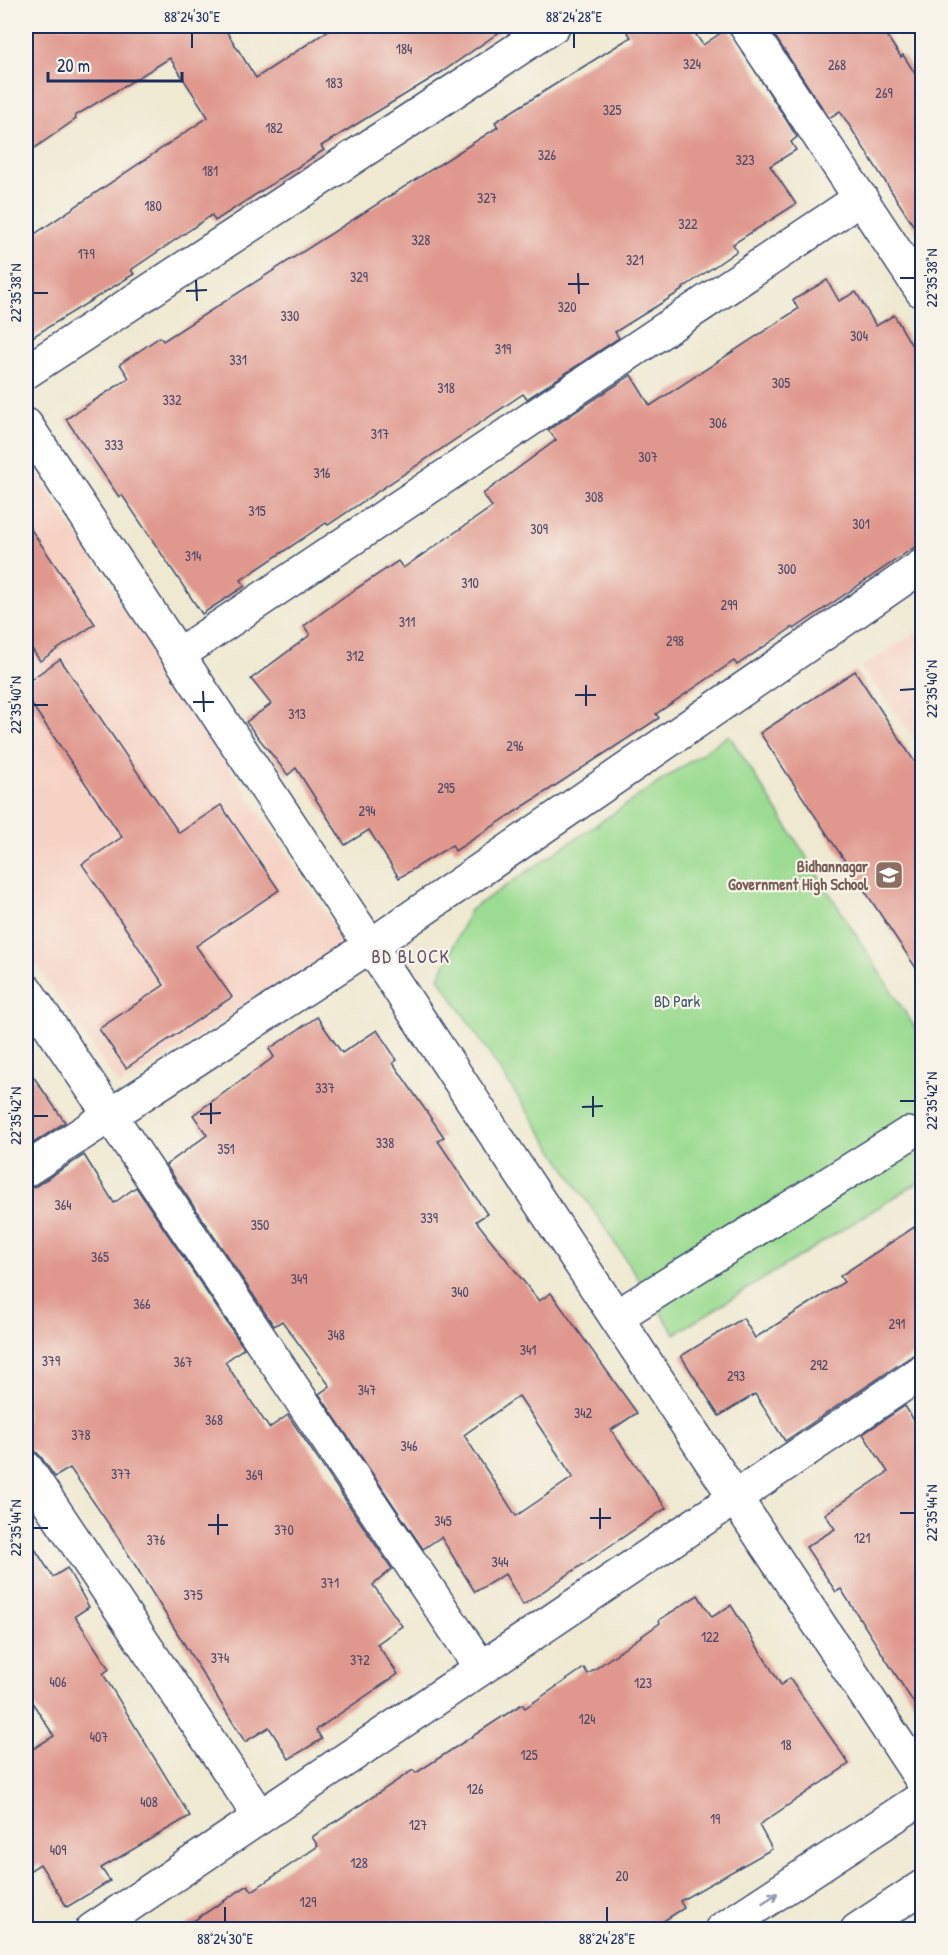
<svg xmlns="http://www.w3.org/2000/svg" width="948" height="1955" font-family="'Patrick Hand',sans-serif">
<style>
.built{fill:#f6d2c4}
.green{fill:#9cdc92;stroke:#5c8678;stroke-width:1.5}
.building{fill:#e0978d;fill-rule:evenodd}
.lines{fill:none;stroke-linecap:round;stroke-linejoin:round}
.minor-casing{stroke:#3b4b6f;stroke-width:36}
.major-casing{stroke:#3b4b6f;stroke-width:36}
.minor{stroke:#fff;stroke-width:33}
.major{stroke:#fff;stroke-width:33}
.oneway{stroke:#8d97ae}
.ticks{fill:none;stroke:#1b2f5e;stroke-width:2}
.labels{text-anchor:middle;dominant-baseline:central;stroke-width:4.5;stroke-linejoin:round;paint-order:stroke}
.number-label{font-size:14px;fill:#4c496a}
.education-label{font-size:16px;font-weight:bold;fill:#785e54;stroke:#f7f3e8;text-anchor:end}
.park-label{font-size:16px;fill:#3b5a6b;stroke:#f7f3e8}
.neighbourhood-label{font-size:18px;letter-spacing:1.5px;fill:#60536e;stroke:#f7f3e8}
.neatline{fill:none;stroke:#1b2f5e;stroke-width:2}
.ticks-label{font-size:15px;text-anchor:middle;fill:#1b2f5e}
</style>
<rect width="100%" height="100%" fill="#f7f3e8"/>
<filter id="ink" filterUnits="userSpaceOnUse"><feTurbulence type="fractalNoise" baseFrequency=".0167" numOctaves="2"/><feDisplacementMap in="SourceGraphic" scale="12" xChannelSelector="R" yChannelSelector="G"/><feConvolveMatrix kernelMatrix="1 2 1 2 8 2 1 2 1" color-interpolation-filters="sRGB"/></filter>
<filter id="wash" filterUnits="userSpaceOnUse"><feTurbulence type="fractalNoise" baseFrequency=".008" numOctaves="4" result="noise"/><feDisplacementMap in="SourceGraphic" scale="24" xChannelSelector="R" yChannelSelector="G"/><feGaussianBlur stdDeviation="1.35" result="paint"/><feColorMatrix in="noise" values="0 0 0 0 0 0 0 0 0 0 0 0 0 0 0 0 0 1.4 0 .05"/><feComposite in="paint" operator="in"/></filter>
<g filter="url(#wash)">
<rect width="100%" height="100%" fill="#efe9d1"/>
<g class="built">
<path d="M26,457l320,487 -227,142 -93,-136z"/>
<path d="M922,629v119l-61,-81z"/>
</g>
<path class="green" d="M729,735l193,304v141l-247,154 -236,-356 31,-68z"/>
<g id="blocks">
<g class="building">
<path d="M26,26h197l33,52 79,-52h173l-63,44 -124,76 3,4 -109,71 -3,-6 -81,55 3,4 -108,67v-101l182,-123 -38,-59 -95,58 1,3 -50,35z"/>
<path d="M623,26h67l13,19 25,-17 69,109 -6,5 5,8 -26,16 26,38 -63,40 4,7 -54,37 1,1 -69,43 4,6 -92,61 -4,-5 -195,131 -2,-2 -85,57 4,6 -43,28 -80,-119 -3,2 -53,-78 63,-41 -9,-14 40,-27 3,4 335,-214 -3,-5 136,-85z"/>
<path d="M768,26h112l21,31 2,-2 19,29v155l-82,-128 -11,7z"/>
<path d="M827,280l12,21 17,-9 20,34 18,-11 28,48v179l-128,87 -1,-2 -56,38 -3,-4 -78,53 3,4 -204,133 -3,-6 -53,33 -30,-48 -24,15 -49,-77 -8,7 -42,-53 25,-18 -20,-25 59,-44 -6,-9 38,-28 56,-37 5,7 89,-61 -9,-13 73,-54 -8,-10 83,-55 19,31 148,-97 -5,-9z"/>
<path d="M26,522l69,102 -55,37 -14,-21z"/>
<path d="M60,659l119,174 42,-28 58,85 -83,56 36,51 -106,71 -27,-39 65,-44 -82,-121 40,-27 -96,-141v-13z"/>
<path d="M855,671l67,102v204l-162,-244z"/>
<path d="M317,1017l25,36 35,-23 20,30 -4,3 51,74 -6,4 49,73 -11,7 63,80 12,-8 86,120 -26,17 55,78 -143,97 -18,-31 -30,18 -34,-55 -18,12 -104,-155 11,-8 -48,-65 -8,5 -108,-161 41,-30 -14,-20 81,-58 -5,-8zM519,1396l54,81 -57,39 -52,-81z"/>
<path d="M26,1066l39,56 -39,26z"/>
<path d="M84,1155l30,48 22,-16 108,161 -19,14 44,66 19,-13 104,154 -19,16 29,41 -25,18 21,30 -82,56 6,9 -33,20 -20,-32 -24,15 -128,-206 -47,-68 -15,9 -14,-20 -6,-6 -9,-2v-261l10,-2z"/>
<path d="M922,1222v127l-137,92 -30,-47 -36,22 -38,-60 62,-38 12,20 89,-56 -4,-6z"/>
<path d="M905,1406l17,27v283l-81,-127 -5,3 -30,-45 29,-18 -10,-15 63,-42 -25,-38z"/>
<path d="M26,1535l27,42 14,-9 22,39 -14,9 34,53 -6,5 87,142 -89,52 9,13 -43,26 -27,-43 -14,9v-120l28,-17 -28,-43z"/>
<path d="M698,1595l14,22 19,-12 50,80 9,-7 59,86 -90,61 13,24 -92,52 4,7 -33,21h-470l67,-44 4,6 66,-45 -6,-9 101,-67 3,3 106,-69 3,4 59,-40 4,6 72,-51 -1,-3z"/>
</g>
</g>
</g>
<g filter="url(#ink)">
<use href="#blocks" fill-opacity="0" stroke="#3b4b6f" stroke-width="1.5"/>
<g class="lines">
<g class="minor-casing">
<g id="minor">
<path d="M746,26l176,265"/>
<path d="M26,372l527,-346"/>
<path d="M26,425l896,1355"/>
<path d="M178,655l683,-457"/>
<path d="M26,990l455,678"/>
<path d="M26,1170l344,-224 552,-380"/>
<path d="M616,1317l292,-183"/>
<path d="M26,1468l234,349"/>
<path d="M92,1930l830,-558"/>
</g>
</g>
<g class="major-casing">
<g id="major">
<path d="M721,1930l201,-132"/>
<path d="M857,1930l65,-43"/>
</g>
</g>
<use href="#minor" class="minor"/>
<use href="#major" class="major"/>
</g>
<defs><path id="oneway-shaft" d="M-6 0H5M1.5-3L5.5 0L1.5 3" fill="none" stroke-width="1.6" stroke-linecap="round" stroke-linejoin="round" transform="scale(1.5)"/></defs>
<use class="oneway" href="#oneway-shaft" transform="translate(770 1898) rotate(-33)"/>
</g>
<path class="ticks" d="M192,33v15M574,33v15M578,273l1,21M900,278h15M196,280l1,21M568,284h21M186,291l21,-1M33,293h15M586,685v21M900,690l15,-1M203,691l1,21M575,695h21M193,702h21M33,705h15M593,1096v21M900,1101h15M211,1103v21M582,1107l21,-1M200,1114l21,-1M33,1116h15M600,1508v21M900,1513h15M218,1514v21M590,1518h21M208,1525h20M33,1528h15M225,1907v15M607,1907v15"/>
<defs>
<g id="school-square" transform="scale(1.5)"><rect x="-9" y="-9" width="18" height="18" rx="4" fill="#8d6e63" stroke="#f7f3e8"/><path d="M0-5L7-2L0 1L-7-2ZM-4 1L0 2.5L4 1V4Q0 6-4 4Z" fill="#fff"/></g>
</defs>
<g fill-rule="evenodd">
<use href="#school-square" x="889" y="875"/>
</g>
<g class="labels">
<g class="number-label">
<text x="404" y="48">184</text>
<text x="692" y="63">324</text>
<text x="837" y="64">268</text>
<text x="334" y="82">183</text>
<text x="884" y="92">269</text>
<text x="612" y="109">325</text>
<text x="274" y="127">182</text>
<text x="547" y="154">326</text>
<text x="745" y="159">323</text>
<text x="210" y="170">181</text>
<text x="487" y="197">327</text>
<text x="153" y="205">180</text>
<text x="688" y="223">322</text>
<text x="421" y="239">328</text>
<text x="86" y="253">179</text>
<text x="635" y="259">321</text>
<text x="359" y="276">329</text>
<text x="567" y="306">320</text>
<text x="290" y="315">330</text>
<text x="859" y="335">304</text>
<text x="503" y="348">319</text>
<text x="238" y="359">331</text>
<text x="781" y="382">305</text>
<text x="446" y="387">318</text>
<text x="172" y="399">332</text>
<text x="718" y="422">306</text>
<text x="380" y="433">317</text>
<text x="114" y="444">333</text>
<text x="648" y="456">307</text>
<text x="322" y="472">316</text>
<text x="594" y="496">308</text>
<text x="257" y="510">315</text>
<text x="861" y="523">301</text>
<text x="539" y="528">309</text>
<text x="193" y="555">314</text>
<text x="787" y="568">300</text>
<text x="470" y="582">310</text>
<text x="729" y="604">299</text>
<text x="407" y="621">311</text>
<text x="675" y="640">298</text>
<text x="355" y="655">312</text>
<text x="297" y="713">313</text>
<text x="515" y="745">296</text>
<text x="446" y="787">295</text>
<text x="367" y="810">294</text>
<text x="325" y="1087">337</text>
<text x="385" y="1142">338</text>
<text x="226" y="1148">351</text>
<text x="63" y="1204">364</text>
<text x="429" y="1217">339</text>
<text x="260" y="1224">350</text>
<text x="100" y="1256">365</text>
<text x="299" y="1278">349</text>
<text x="460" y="1291">340</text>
<text x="142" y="1303">366</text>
<text x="897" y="1323">291</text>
<text x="336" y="1334">348</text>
<text x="528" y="1349">341</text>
<text x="51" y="1360">379</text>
<text x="183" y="1361">367</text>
<text x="819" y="1364">292</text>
<text x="736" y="1375">293</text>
<text x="367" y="1389">347</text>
<text x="583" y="1412">342</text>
<text x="214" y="1419">368</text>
<text x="81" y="1434">378</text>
<text x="409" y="1445">346</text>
<text x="121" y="1473">377</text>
<text x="254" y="1474">369</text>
<text x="443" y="1520">345</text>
<text x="284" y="1529">370</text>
<text x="862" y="1537">121</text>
<text x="156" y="1539">376</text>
<text x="500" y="1561">344</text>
<text x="330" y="1582">371</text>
<text x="193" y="1594">375</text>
<text x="710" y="1636">122</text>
<text x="220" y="1657">374</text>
<text x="360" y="1659">372</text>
<text x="58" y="1681">406</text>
<text x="643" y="1682">123</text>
<text x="587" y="1718">124</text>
<text x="99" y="1736">407</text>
<text x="786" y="1744">18</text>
<text x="529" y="1754">125</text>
<text x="475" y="1788">126</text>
<text x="149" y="1801">408</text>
<text x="715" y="1818">19</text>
<text x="418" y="1824">127</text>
<text x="58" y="1849">409</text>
<text x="359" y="1862">128</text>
<text x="622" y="1875">20</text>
<text x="308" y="1901">129</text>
</g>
<g class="education-label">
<text x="868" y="866">Bidhannagar<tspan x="868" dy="18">Government High School</tspan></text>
</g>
<g class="park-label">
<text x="677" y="1001">BD Park</text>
</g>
<g class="neighbourhood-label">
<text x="411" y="956">BD BLOCK</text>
</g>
</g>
<rect width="948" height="1955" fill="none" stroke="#f7f3e8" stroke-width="66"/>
<path d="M48 72v9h134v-9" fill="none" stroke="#1b2f5e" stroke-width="3"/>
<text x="57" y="72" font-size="18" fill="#1b2f5e" stroke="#f7f3e8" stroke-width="4.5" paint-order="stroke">20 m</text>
<rect x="33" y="33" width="882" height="1889" class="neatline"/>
<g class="ticks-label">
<text x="192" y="22">88°24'30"E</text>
<text x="574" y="22">88°24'28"E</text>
<text transform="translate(932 278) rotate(-90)" y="5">22°35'38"N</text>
<text transform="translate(16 293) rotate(-90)" y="5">22°35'38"N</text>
<text transform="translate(932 689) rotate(-90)" y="5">22°35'40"N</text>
<text transform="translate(16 705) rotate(-90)" y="5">22°35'40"N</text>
<text transform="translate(932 1101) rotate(-90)" y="5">22°35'42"N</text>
<text transform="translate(16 1116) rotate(-90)" y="5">22°35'42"N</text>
<text transform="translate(932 1513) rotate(-90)" y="5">22°35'44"N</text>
<text transform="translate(16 1528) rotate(-90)" y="5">22°35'44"N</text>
<text x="225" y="1944">88°24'30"E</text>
<text x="607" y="1944">88°24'28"E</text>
</g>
</svg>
